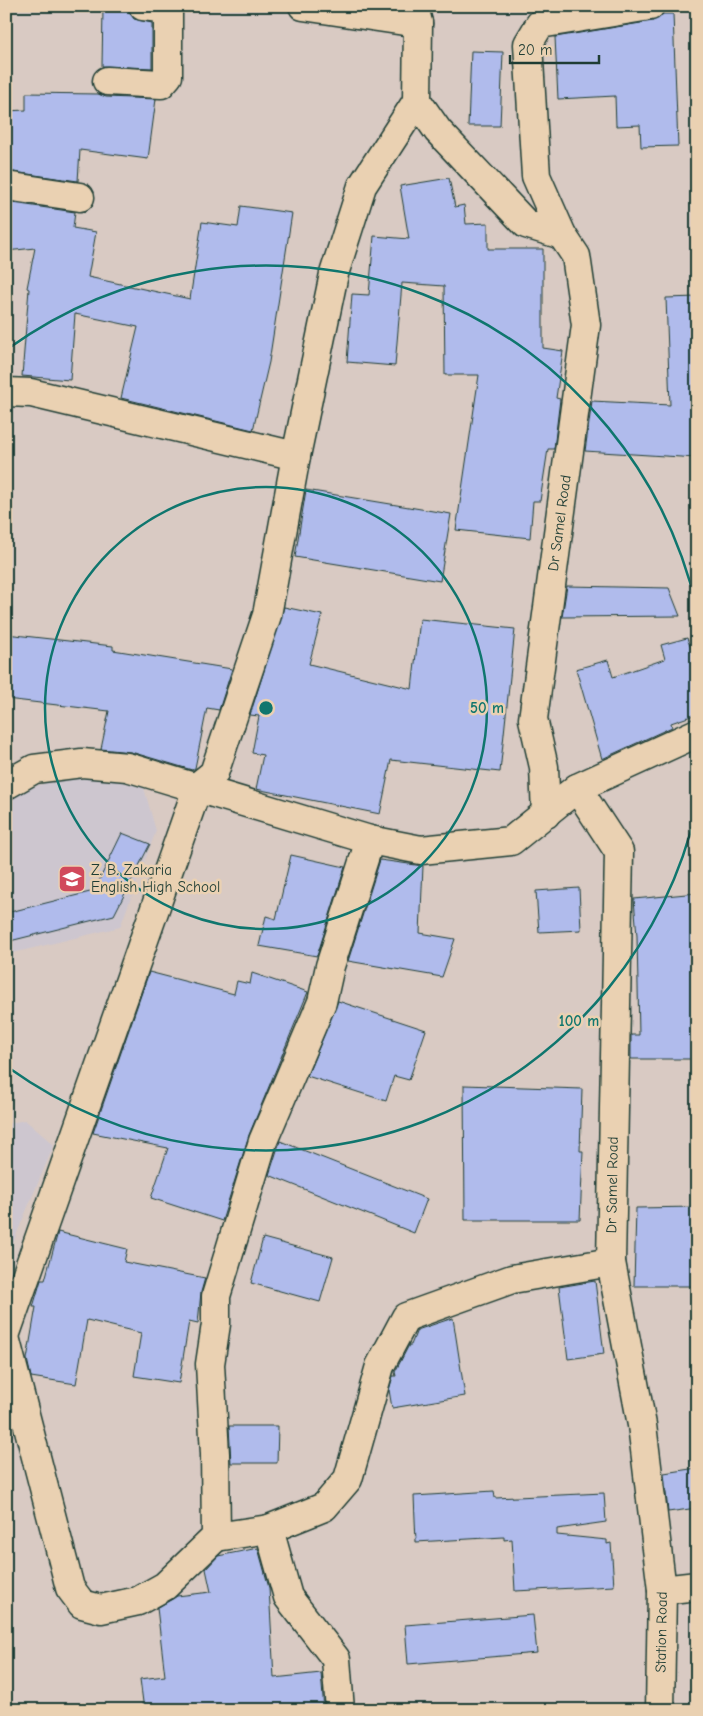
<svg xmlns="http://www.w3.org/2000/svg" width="703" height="1716" font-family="'Comic Neue',sans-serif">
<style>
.built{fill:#cdc6cf}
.building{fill:#b0bbec;stroke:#1f3d34}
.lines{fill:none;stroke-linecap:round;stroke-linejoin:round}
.street-casing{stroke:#1f3d34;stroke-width:31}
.secondary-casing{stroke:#1f3d34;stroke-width:31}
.street{stroke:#ead1b2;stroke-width:28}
.secondary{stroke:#ead1b2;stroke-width:28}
.ring{fill:none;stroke:#0f766e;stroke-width:2.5}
.labels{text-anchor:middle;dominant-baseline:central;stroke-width:5;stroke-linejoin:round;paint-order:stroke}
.street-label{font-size:15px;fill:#1f3d34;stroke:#ead1b2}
.poi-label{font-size:15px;fill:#1f3d34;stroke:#ead1b2;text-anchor:start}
.centre{fill:#0f766e;stroke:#ead1b2;stroke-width:2.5}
.ring-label{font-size:15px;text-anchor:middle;font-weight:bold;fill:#0f766e;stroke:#ead1b2;stroke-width:5;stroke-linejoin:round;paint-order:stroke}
</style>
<rect width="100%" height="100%" fill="#d9cac3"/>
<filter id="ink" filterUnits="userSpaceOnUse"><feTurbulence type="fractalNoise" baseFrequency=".02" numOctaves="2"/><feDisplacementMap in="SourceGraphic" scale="10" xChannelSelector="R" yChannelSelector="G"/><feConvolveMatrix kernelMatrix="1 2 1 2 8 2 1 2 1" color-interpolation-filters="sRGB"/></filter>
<g filter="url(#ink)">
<g class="built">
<path d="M82,771l62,17 12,43 -36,96 -107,26 -7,6v-163z"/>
<path d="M25,1120l29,25 -48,114v-135z"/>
</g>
<g class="building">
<path d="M103,9l25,1 6,9 18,4v45l-50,-2z"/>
<path d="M663,14h10l5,132 -37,1 -1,-22 -24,1 -1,-30 -57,3 -3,-62 98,-16z"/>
<path d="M471,51l32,1 -3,74h-32z"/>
<path d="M26,93l72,1 8,3 50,2 -8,60 -68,-9 -2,31 -72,-10v-60l20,-1z"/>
<path d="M449,178l6,29 9,-2 2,19 22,-1v26h55v99l20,3 -7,47 4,1 -6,50h-6l-8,52h-7l-3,37 -74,-8 23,-155h-34l-1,-89 -42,-3 -7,83 -48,-4 5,-68 17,1 5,-59 35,3 -9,-53z"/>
<path d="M6,202l69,10 -2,16 23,4 -8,45 102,22 12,-77 36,5 3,-21 51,7 -23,149 -16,68 -132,-32 17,-71 -63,-13 -5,66 -48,-4 7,-87 -2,-1 8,-40 -29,3z"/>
<path d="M697,297v161l-112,-7 7,-50 78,4 -4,-107z"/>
<path d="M306,490l145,24 -11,67 -145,-24z"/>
<path d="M567,586l102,2 11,28 -118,1z"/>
<path d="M284,607l38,8 -13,49 103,25 8,-70 95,10 -15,143 -109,-12 -11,54 -124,-25 7,-34 -11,-2 7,-37 -9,-1z"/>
<path d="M6,634l107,12v4l119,19 -13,41 -12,-2 -12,60 -3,2 -61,-18 -30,-3 8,-38 -103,-12z"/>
<path d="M687,638l10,26v50l-26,9 1,4 -70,32 -26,-90 32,-9 5,17 52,-18 -4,-14z"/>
<path d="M122,833l28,11 -36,71 -108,27v-29l88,-22z"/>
<path d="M291,855l54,12 -28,89 -58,-10 7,-30 10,3z"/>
<path d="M380,860l43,6 -3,67 35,6 -13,38 -94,-16z"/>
<path d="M579,888l2,42 -42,2 -3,-41z"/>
<path d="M697,893v166h-66v-24h8l-2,-99 -3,-37z"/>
<path d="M149,972l85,22 3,-13 13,3 2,-11 56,19 -59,143 -27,86 -71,-23 17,-50 -75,-15z"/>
<path d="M338,1001l88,29 -17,50 -15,-4 -8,25 -79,-25z"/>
<path d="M464,1085l118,4 -2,62h3l-3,69h-115z"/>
<path d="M280,1141l147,58 -13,34 -145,-58z"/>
<path d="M697,1207v79h-63l2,-78z"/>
<path d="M58,1232l69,17 -3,13 81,16 -4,14 -3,31 -9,-2 -10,62 -45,-7 7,-43 -54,-13 -11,64 -45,-7 -4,-18 9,-52h-3l8,-27h4z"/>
<path d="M263,1238l70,19 -13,45 -69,-19z"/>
<path d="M595,1281l9,73 -36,5 -9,-72z"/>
<path d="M453,1318l12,78 -73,12 -3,-18 4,-14h3l-1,-4 14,-27h2l6,-15z"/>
<path d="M229,1426h49l-1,37h-46z"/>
<path d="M697,1468v40l-29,4 -4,-39z"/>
<path d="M494,1491l1,7 109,-5 2,29 -49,7v6l50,5v4l4,-1 3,43 -99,5 -3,-52 -8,1v-3l-88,5 -2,-46z"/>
<path d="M258,1548l11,40 5,90 47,-5 3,37h-180l-4,-31 25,-3 -8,-68 20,-12 34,-4 -5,-23 12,-13z"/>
<path d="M533,1615l4,38 -129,11 -3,-39z"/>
</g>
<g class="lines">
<g class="street-casing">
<g id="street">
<path d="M143,6l25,3"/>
<path d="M303,6l115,17"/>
<path d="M414,6l4,17 -1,78"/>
<path d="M107,81l54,3 7,-8v-70"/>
<path d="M417,101l21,30 88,93 36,11"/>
<path d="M6,186l74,11"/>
<path d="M6,392l25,1 265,63"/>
<path d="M6,785l28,-16 48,-6 45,4 243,73 51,10 90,-9 66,-53 120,-55"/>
<path d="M577,788l42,64 -8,410 31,163 20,165"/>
<path id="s1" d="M546,814l-2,-47 -11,-48 53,-394 -10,-69 -14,-21 -26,-59 -8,-132 12,-20 110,-18"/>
<path d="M6,1333l192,-547 16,-13 53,-158 29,-159 38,-182 28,-88 55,-85"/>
<path d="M6,1341l64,247 12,16 19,5 37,-8 27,-15 51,-49 -1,-83 -5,-90 6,-40v-28l47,-155 59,-139 8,-36 40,-126"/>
<path d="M269,1529l19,68 48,62 4,51"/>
<path d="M216,1537l53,-8 55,-22 24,-28 32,-113 26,-49 106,-38 99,-17"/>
</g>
</g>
<g class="secondary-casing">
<g id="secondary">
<path id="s2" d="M660,1710l2,-120 35,-4"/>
</g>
</g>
<use href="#street" class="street"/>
<use href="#secondary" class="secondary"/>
</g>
</g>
<g class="ring">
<circle cx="266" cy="708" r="221"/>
<path d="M697 807A442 442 0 0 1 9 1068M9 348A442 442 0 0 1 697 609"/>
</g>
<defs>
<g id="school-square" transform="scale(1.4375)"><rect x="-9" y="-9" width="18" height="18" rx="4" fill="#d1495b" stroke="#ead1b2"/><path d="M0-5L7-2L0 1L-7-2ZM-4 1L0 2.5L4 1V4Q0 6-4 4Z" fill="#fff"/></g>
</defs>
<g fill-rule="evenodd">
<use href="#school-square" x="72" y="879"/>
</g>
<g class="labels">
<g class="street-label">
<text stroke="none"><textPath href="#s1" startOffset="294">Dr Samel Road</textPath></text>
<text transform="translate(612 1185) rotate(-89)">Dr Samel Road</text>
<text stroke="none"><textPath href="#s2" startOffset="78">Station Road</textPath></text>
</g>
<g class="poi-label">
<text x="91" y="870">Z. B. Zakaria<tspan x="91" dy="17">English High School</tspan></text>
</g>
</g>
<circle cx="266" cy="708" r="8" class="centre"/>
<g class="ring-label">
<text x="487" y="713">50 m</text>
<text x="579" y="1026">100 m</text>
</g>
<rect width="703" height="1716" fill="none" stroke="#ead1b2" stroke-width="25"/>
<rect x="12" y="12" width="678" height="1691" fill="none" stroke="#1f3d34" stroke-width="2" filter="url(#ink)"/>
<path d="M510 55v8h89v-8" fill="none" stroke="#1f3d34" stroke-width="2.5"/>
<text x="518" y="55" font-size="15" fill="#1f3d34" stroke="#ead1b2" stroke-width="4" paint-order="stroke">20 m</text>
</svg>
